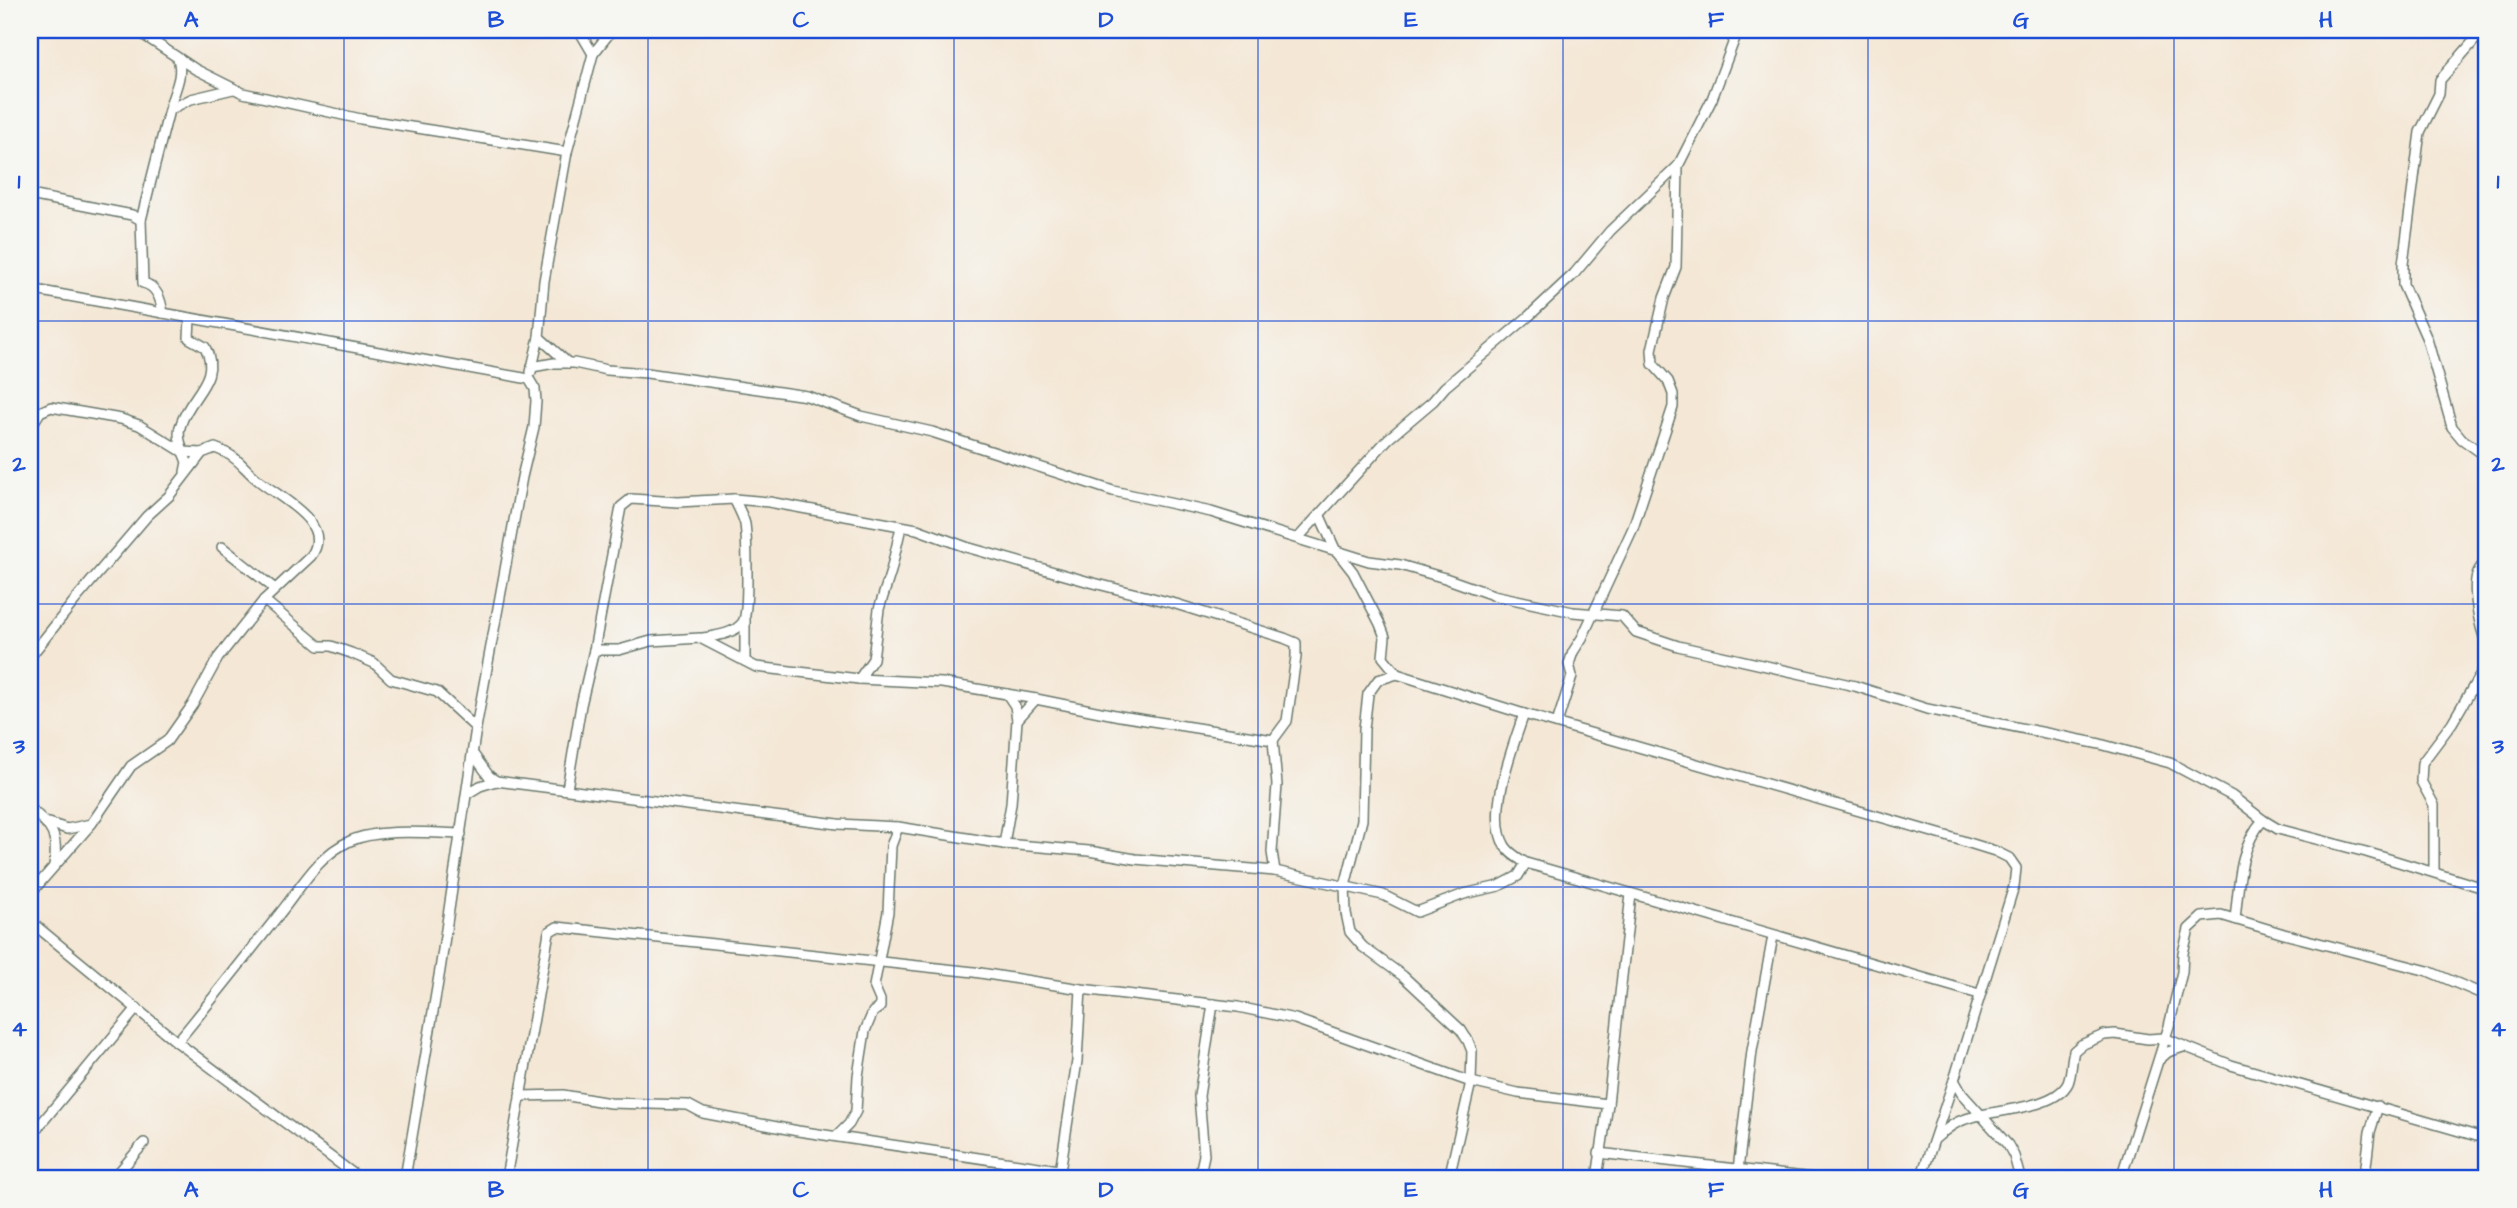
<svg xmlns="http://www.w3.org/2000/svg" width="2517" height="1208" font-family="'Architects Daughter',sans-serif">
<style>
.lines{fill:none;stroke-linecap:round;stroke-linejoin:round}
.minor-casing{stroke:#6a786c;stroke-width:12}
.minor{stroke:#fff;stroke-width:9}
.grid{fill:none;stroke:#1d4ed8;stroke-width:2;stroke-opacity:0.55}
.neatline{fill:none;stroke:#1d4ed8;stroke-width:2.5}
.grid-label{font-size:23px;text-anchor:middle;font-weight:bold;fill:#1d4ed8}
</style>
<rect width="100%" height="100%" fill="#f6f6f2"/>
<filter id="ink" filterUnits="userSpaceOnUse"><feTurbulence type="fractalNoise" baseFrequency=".0143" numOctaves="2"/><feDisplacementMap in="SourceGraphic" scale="14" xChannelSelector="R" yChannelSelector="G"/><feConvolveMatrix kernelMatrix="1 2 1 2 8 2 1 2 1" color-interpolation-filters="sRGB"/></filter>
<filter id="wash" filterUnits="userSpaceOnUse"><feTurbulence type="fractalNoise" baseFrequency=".00686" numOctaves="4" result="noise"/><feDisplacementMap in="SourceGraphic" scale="28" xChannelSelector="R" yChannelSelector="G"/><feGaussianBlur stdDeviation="1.57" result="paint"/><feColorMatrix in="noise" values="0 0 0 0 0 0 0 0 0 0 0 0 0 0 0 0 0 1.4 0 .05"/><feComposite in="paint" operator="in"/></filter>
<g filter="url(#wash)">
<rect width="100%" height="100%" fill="#f4e7d5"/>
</g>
<g filter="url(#ink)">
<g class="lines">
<g class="minor-casing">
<g id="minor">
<path d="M136,30l59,39 48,24 118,26 206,33"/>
<path d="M579,30l14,24"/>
<path d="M2487,34l-8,1 -39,45 -1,14 -19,38 -17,132v21l24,54 25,88 10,12 25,18"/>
<path d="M169,110c4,-17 15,-34 9,-51"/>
<path d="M30,195l102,20 9,5 28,-110 22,-11 42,-10"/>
<path d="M141,220l2,63c14,3 18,17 20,30"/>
<path d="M30,289l499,90 6,10 1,12 -2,26 -12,50 -46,251 -36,242 -35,208"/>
<path d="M190,318l-1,20 16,9c17,32 -15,48 -24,77 -4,9 -1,18 2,28l19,1"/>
<path d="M539,337l29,26"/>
<path d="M532,367l22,-4h20l33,7 40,3 160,23 54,20 71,16 181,59 98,21 158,49 31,4 45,13 48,17 80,17 49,4 14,16 42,14 177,40 72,23 173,35 70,19 62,33 31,24 15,9 88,23 121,37"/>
<path d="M531,372l8,-35 5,-56 23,-129 26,-98 19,-24"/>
<path d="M30,428l10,-16 11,-5 70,12 18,6 44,27 4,10 -2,10"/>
<path d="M1320,516l15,33 18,23 27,52 5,13 -2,20 14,17"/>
<path d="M1298,538l90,-99 45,-38 12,-14 84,-71 45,-42 36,-43 68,-65 34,-67 26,-69"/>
<path d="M222,547l53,42"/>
<path d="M2487,561c-3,3 -6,5 -8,9 -9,15 1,59 8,74"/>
<path d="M264,600l55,46h12l20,7 23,10 17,16 46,13 39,36"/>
<path d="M745,619v42"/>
<path d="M703,638c12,-2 32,-4 40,-16 6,-10 4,-83 2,-98 -2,-8 -7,-17 -11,-25"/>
<path d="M594,650h25l32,-9 49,-3 56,29 103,12 83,4 94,16 -19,21"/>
<path d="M30,657l46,-58 71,-83 22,-20 33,-43 13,-5c24,9 25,17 43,32 20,17 77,43 53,76l-47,44 -46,58 -25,46 -26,37 -36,25 -39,57 -62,71"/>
<path d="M859,679l14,-20 6,-50 12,-38 10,-44"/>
<path d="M1036,699l84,17 153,24 4,45 -5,67 3,19"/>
<path d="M1524,714c-11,32 -38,101 -19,132 5,8 13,12 21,17l453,131"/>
<path d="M1557,723l15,-47 -3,-12 4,-12 9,-14 51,-110 40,-121v-13l-5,-13 -15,-17 -1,-14 12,-52 12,-31 2,-101"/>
<path d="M473,754l16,22 7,5"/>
<path d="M567,789l14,-84 13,-55 27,-143 10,-8 47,3 56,-3 35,3 148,27 49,18 120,34 90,23 108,34 12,5v14l-9,64 -14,19"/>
<path d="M467,794l13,-8 16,-5 342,43 60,3 106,17 85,7 46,8 140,12 108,24 34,17 47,-18 35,-8 19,-10 8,-13"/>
<path d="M30,808c22,20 29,26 24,58"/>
<path d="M49,823l18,6 24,-5"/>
<path d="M1004,844l7,-40 6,-84 -2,-14 -8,-12"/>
<path d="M2434,872v-67l-13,-24 1,-18 30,-40 35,-60"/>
<path d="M2235,919c4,-34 4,-72 28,-99"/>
<path d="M30,921l147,121 182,136"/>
<path d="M177,1042c34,-41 67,-83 100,-125 22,-26 39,-61 73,-76 29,-13 79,-8 111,-7"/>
<path d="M2159,1060l9,-8 15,-5"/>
<path d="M1954,1080l8,14 46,51 6,11 6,22"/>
<path d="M520,1096l43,-1 47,8 78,2 15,8 95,18 261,39"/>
<path d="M837,1136l12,-12 7,-13 2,-35 7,-45 8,-19 7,-5v-7l-6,-14 14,-74 3,-66 7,-19"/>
<path d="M30,1137l107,-129"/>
<path d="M1936,1138c8,-7 17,-15 27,-18 25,-11 91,-9 105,-37 4,-10 3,-22 6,-32l7,-6 23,-10 11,-1 33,5 16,-1 67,27 256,74"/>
<path d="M1599,1153l214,25"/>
<path d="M1738,1170l14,-119 21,-115"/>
<path d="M114,1178l30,-35"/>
<path d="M506,1178l43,-246 8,-5 417,45 107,17 157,18 57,12 176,63 47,11 90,11"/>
<path d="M1059,1178l18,-117 4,-72"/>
<path d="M1199,1178l5,-23 -5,-59 14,-92"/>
<path d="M1449,1178l22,-96 1,-31 -4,-10 -7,-11 -58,-54 -40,-29 -13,-15 -4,-19 -1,-27 17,-66 2,-91 4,-35 10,-14 19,-6 127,40 429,124 42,13 14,7 7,10 -2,18 -60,194 -33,98"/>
<path d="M1597,1178l11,-74 23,-210"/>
<path d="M2121,1178l48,-152 13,-54 1,-19 6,-24 13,-12 19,-2 63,19 144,37 59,25"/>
<path d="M2361,1178l5,-12 4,-34 8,-26"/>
</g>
</g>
<use href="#minor" class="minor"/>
</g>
</g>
<path class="grid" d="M344,30v1148M648,30v1148M954,30v1148M1258,30v1148M1563,30v1148M1868,30v1148M2174,30v1148M30,321h2457M30,604h2457M30,887h2457"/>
<rect width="2517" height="1208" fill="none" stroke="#f6f6f2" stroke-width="77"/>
<rect x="38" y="38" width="2440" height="1132" class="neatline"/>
<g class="grid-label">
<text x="191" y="27">A</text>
<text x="496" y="27">B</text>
<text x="801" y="27">C</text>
<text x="1106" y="27">D</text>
<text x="1411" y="27">E</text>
<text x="1716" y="27">F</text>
<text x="2021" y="27">G</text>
<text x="2326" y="27">H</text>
<text x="19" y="188">1</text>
<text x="2498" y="188">1</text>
<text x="19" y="471">2</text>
<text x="2498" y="471">2</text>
<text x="19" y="753">3</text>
<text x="2498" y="753">3</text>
<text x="19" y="1036">4</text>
<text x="2498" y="1036">4</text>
<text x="191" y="1197">A</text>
<text x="496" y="1197">B</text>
<text x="801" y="1197">C</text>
<text x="1106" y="1197">D</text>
<text x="1411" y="1197">E</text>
<text x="1716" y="1197">F</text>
<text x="2021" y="1197">G</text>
<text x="2326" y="1197">H</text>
</g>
</svg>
